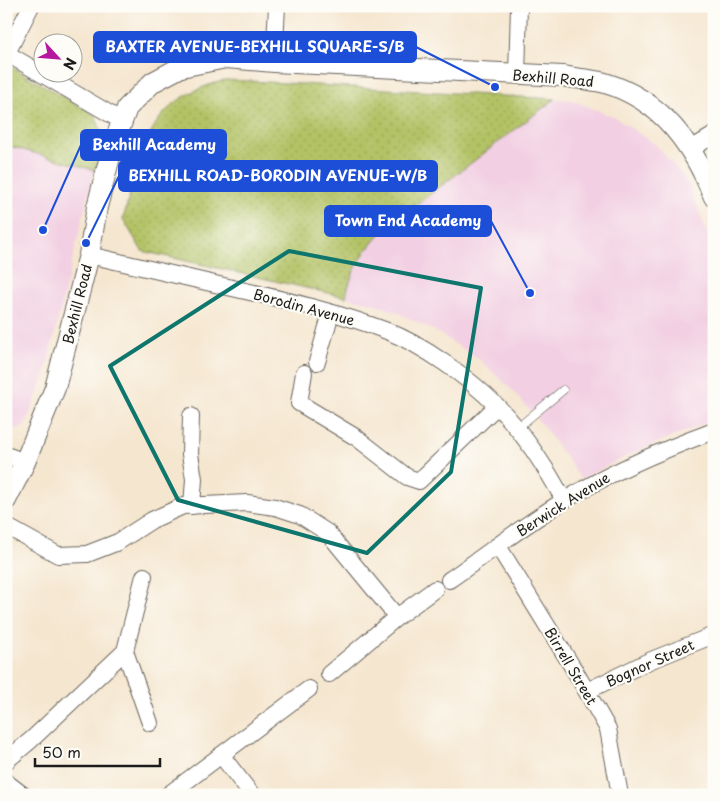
<svg xmlns="http://www.w3.org/2000/svg" width="720" height="801" font-family="'Playpen Sans',sans-serif">
<style>
.built{fill:#f2cfe2}
.grass{fill:url(#grass-dots);stroke:#676f40}
.lines{fill:none;stroke-linecap:round;stroke-linejoin:round}
.service-casing{stroke:#68635b;stroke-width:9}
.minor-casing{stroke:#68635b;stroke-width:18}
.tertiary-casing{stroke:#68635b;stroke-width:22}
.service{stroke:#fff;stroke-width:8}
.minor{stroke:#fff;stroke-width:16}
.tertiary{stroke:#fff;stroke-width:20}
.marked{fill:none;stroke:#0f766e;stroke-width:4;stroke-linejoin:round}
.labels{text-anchor:middle;dominant-baseline:central;stroke-width:4.5;stroke-linejoin:round;paint-order:stroke}
.street-label{font-size:14px;fill:#1c1c1c;stroke:#fdfcf7}
.leader{fill:none;stroke:#1d4ed8;stroke-width:2}
.callout-dot{fill:#1d4ed8;stroke:#fdfcf7;stroke-width:2}
.callout{fill:#1d4ed8;stroke:#1d4ed8;stroke-width:2}
.callout-label{font-size:15px;text-anchor:middle;font-weight:bold;fill:#fff}
</style>
<defs>
<pattern id="grass-dots" width="8" height="8" patternUnits="userSpaceOnUse" patternTransform="scale(1.25)"><rect width="8" height="8" fill="#b2c265"/><path d="M2 2h.1M6 6h.1" fill="none" stroke="#98a657" stroke-width="1.8" stroke-linecap="round"/></pattern>
</defs>
<rect width="100%" height="100%" fill="#fdfcf7"/>
<filter id="ink" filterUnits="userSpaceOnUse"><feTurbulence type="fractalNoise" baseFrequency=".02" numOctaves="2"/><feDisplacementMap in="SourceGraphic" scale="10" xChannelSelector="R" yChannelSelector="G"/><feConvolveMatrix kernelMatrix="1 2 1 2 8 2 1 2 1" color-interpolation-filters="sRGB"/></filter>
<filter id="wash" filterUnits="userSpaceOnUse"><feTurbulence type="fractalNoise" baseFrequency=".0096" numOctaves="4" result="noise"/><feDisplacementMap in="SourceGraphic" scale="20" xChannelSelector="R" yChannelSelector="G"/><feGaussianBlur stdDeviation="1.12" result="paint"/><feColorMatrix in="noise" values="0 0 0 0 0 0 0 0 0 0 0 0 0 0 0 0 0 1.4 0 .05"/><feComposite in="paint" operator="in"/></filter>
<g filter="url(#wash)">
<rect width="100%" height="100%" fill="#f5e6cf"/>
<g class="built">
<path d="M555,99l17,1 42,17 41,27 19,21 15,20 25,66v169l-81,33 -52,26 -38,-53 -31,-36 -33,-31 -44,-28 -37,-18 -26,-10 -26,-6 7,-24 7,-15 12,-16 14,-14z"/>
<path d="M6,145l88,25 -49,204 -20,52 -19,6z"/>
</g>
<g class="grass">
<path d="M6,64l89,51 10,26 -11,29 -88,-25z"/>
<path d="M226,80l25,1 304,18 -169,129c-20,20 -35,41 -40,69l-204,-46 -19,-32c20,-70 22,-119 103,-139z"/>
</g>
</g>
<g filter="url(#ink)">
<g class="lines">
<g class="service-casing">
<path id="service" d="M516,429l47,-39"/>
</g>
<g class="minor-casing">
<g id="minor">
<path d="M6,53l116,68"/>
<path d="M7,53l24,-47"/>
<path d="M274,62l3,-56"/>
<path d="M517,75l2,-69"/>
<path d="M691,149l23,-14"/>
<path d="M89,255c51,12 101,23 152,35 49,11 99,23 146,41 36,14 82,47 109,74 25,24 51,64 68,95"/>
<path d="M317,362l14,-49"/>
<path d="M304,373l-5,30 58,35 50,39 12,4 78,-75"/>
<path d="M191,416l-1,38 4,25 -2,27"/>
<path d="M6,455l19,7"/>
<path d="M6,526l52,29 29,-1 31,-12 34,-22 31,-14 64,-3 28,4 25,8 28,18 69,84"/>
<path d="M498,546l77,125 33,58 12,66"/>
<path d="M449,580c38,-26 76,-56 116,-80 47,-29 97,-50 149,-69"/>
<path d="M125,651l25,72"/>
<path d="M329,674l68,-57 38,-28"/>
<path d="M587,691l62,-30 65,-26"/>
<path d="M221,755l31,40"/>
<path d="M6,761l25,-21 94,-89 19,-75"/>
<path d="M6,782l17,13"/>
<path d="M168,795l141,-106"/>
</g>
</g>
<g class="tertiary-casing">
<path id="tertiary" d="M6,500l19,-38 30,-74 34,-133 8,-48 15,-58 15,-41 26,-26 28,-15 45,-9 48,4 289,14c13,3 28,3 42,7 57,17 88,62 109,114"/>
</g>
<use href="#service" class="service"/>
<use href="#minor" class="minor"/>
<use href="#tertiary" class="tertiary"/>
</g>
</g>
<path class="marked" d="M289,251l192,37 -30,184 -84,81 -189,-53 -68,-134z"/>
<g class="labels">
<g class="street-label">
<text transform="translate(553 78) rotate(5)">Bexhill Road</text>
<text transform="translate(77 304) rotate(-76)">Bexhill Road</text>
<text transform="translate(304 307) rotate(15)">Borodin Avenue</text>
<text transform="translate(563 504) rotate(-32)">Berwick Avenue</text>
<text transform="translate(650 663) rotate(-24)">Bognor Street</text>
<text transform="translate(571 666) rotate(59)">Birrell Street</text>
</g>
</g>
<path class="leader" d="M495 87L416 47M43 230L81 145M86 243L119 176M530 293L491 221"/>
<g class="callout-dot">
<circle cx="495" cy="87" r="5"/>
<circle cx="43" cy="230" r="5"/>
<circle cx="86" cy="243" r="5"/>
<circle cx="530" cy="293" r="5"/>
</g>
<g class="callout">
<rect x="94" y="32" width="322" height="30" rx="5"/>
<rect x="81" y="130" width="145" height="30" rx="5"/>
<rect x="119" y="161" width="318" height="30" rx="5"/>
<rect x="325" y="206" width="166" height="30" rx="5"/>
</g>
<g class="callout-label">
<text x="255" y="52">BAXTER AVENUE-BEXHILL SQUARE-S/B</text>
<text x="154" y="150">Bexhill Academy</text>
<text x="278" y="181">BEXHILL ROAD-BORODIN AVENUE-W/B</text>
<text x="408" y="226">Town End Academy</text>
</g>
<rect width="720" height="801" fill="none" stroke="#fdfcf7" stroke-width="25"/>
<g transform="translate(58 58) rotate(116)"><circle r="24" fill="#fdfcf7" stroke="#a3a29f"/>
<path d="M0-4L9 19L0 12L-9 19Z" fill="#b5179e"/>
<text y="-8" font-size="14" font-weight="bold" text-anchor="middle" fill="#1c1c1c">N</text>
</g>
<path d="M35 758v8h125v-8" fill="none" stroke="#1c1c1c" stroke-width="2.5"/>
<text x="42" y="758" font-size="15" fill="#1c1c1c" stroke="#fdfcf7" stroke-width="4" paint-order="stroke">50 m</text>
</svg>
